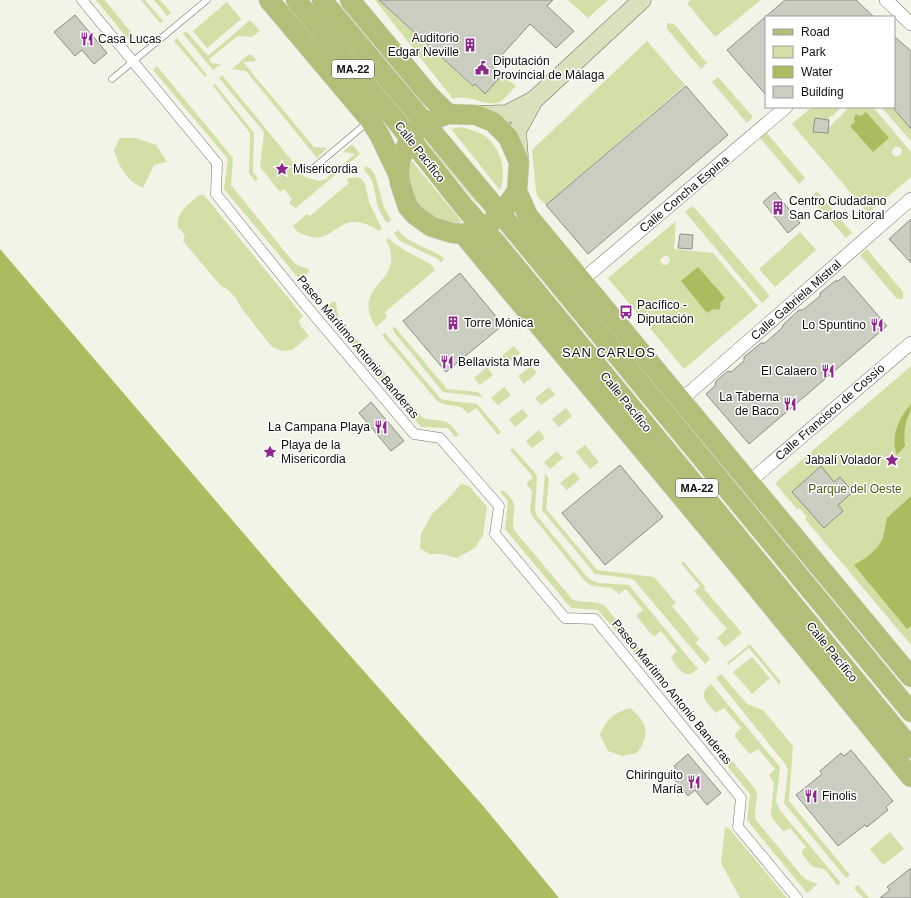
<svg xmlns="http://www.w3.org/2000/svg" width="911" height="898" font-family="Arial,sans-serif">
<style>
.green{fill:#d2dfa6;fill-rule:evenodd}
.water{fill:#aabc60}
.building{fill:#cacec1;stroke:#8d9085}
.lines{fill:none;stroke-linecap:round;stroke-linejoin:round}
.service-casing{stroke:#717368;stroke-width:7}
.pedestrian-casing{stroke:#717368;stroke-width:11}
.minor-casing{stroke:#717368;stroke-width:14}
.secondary-casing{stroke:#717368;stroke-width:19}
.primary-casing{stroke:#d4d4d3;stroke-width:21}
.service{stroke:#fff;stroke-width:6}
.pedestrian{stroke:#fff;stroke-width:10}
.minor{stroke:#fff;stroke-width:13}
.secondary{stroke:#dadfbc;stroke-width:18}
.primary{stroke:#b4be78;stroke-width:20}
.labels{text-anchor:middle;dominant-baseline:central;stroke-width:3;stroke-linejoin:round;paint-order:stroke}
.shield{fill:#fff;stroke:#565754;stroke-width:1}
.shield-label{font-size:11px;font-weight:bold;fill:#0e0f0b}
.poi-label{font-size:12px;fill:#0e0f0b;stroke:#fff;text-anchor:start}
.street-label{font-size:12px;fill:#0e0f0b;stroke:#fff}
.park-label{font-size:12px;fill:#4f5a17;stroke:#fff}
.neighbourhood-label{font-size:13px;letter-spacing:1px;fill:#0e0f0b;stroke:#fff}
</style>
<rect width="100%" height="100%" fill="#f1f4e7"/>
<g class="green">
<path d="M96,0h9l28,35 -5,4z"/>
<path d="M141,0h4l18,21 -3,2z"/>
<path d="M154,0h6l11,13 -4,3z"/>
<path d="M375,0h4l93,86 3,-2 10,10 17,-19 14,11c-5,5 -11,13 -16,16 -14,6 -31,-9 -47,-3z"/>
<path d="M568,0h40l-20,18z"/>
<path d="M690,0h71l-46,37 -28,-34z"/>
<path d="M227,2l14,17 -34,29 -14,-17z"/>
<path d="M250,20l10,11 -8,6 -14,-1 -29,23 2,4 10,1 -8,6 -30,-36 3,-3 22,25z"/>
<path d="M667,23l7,1 33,39 -6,6 -34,-40z"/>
<path d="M177,38l30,37 -2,2 -31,-36z"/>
<path d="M647,41l38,44 -139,120 -8,-8 -2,-6 -4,-41z"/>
<path d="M248,55h4l4,5 -1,1 -12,1 71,85 13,1 -10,10 -71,-87 -14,-2z"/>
<path d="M157,66l76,92 -2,27 63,78 5,3 10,3v3l-9,8 -76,-91 4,-30 -75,-89z"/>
<path d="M222,75l83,102 14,4 7,-2 29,-25 -12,-2 9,-8 8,10 -64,54 -7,-5 3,-4 -8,-10 -4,3 -20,-25 4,-35 -45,-54z"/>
<path d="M718,77l35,40 -6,6 -35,-41z"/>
<path d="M215,84l39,49 -1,39 5,7 -3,2 -6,-8 1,-40 -37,-47z"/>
<path d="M812,107h29l-8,9 -4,1v3l-14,-2 -1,14 13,1 2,-6 14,-13 5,-7h25l38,45v25l-43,36 -76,-89zM895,147h4l3,3c-1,5 -2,6 -7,6l-3,-2v-4z"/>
<path d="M881,107h11l19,22v12z"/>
<path d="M461,127c7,2 15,4 21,7 18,11 26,37 18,56l-49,-61z"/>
<path d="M766,132l39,46 -6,6 -39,-46z"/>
<path d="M120,138h16l20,7 11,17 -13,3 -11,23c-16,-7 -24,-21 -29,-38z"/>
<path d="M432,146l47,58h-2l-45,-55z"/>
<path d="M411,160l51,62 -10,2 -15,-4 -21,-16 -9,-28z"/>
<path d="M365,166l6,3 4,6 9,32 7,13 -4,3c-3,-4 -6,-9 -8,-14 -5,-13 -3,-30 -15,-38z"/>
<path d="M357,177l5,2 3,5 4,18 13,27 -3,2c-8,-5 -18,-10 -27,-9 -19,3 -24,22 -47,13 -5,-2 -10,-4 -12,-9l14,-12 3,2 39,-33 -2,-3 2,-2z"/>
<path d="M817,191l35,42 -6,5 -36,-41z"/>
<path d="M199,195h5l99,121 -4,4 1,5 9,11 -17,14 -10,1 -10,-4 -30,-38 -7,-12 -8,-8 -6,-3 -38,-45 2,-4 -3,-6 -4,-3c-3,-15 11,-24 21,-33z"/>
<path d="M693,206l77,90 -8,7 -77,-91z"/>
<path d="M676,221l-2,28 39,4 45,53 -74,63 -76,-91zM664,256h3l3,3 -1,4 -3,2h-3l-3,-4 1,-2z"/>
<path d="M398,230c12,15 31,17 46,28l-3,5 -3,-4 -38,-18 -6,-8z"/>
<path d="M800,232l16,18 -41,37 -16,-18z"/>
<path d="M389,238l6,6 11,7 24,13 4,4v3l-49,41 2,5 -11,10c-28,-44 33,-43 10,-87z"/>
<path d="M867,249l36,43v7h-6l-37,-44z"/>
<path d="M334,301l2,2 1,8 2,7 84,100c8,3 20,1 25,5 4,2 7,8 11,12l-4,2 -7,-9 -27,-1 -98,-118z"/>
<path d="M394,326l53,63 31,3 5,6 -6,-2 -34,-4 -49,-60 -1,-3z"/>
<path d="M385,333l55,65 4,2 33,4 24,28 -3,3 -22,-27 -7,5 -2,-1c-10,-10 -19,-4 -30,-11l-55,-66z"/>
<path d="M514,346l6,7 -14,11 -6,-7z"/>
<path d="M531,366l6,7 -13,11 -6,-8z"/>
<path d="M911,366v279l-106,-126 2,-2 -8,-9 -2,1 -22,-26z"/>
<path d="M487,367l6,8 -13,10 -6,-7z"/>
<path d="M504,387l7,8 -13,10 -7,-7z"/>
<path d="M549,387l6,8 -14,10 -6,-7z"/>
<path d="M566,408l6,8 -13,11 -7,-8z"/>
<path d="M522,409l6,7 -13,11 -6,-8z"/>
<path d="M539,430l6,8 -13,10 -6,-7z"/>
<path d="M585,445l14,17 -9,7 -14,-17z"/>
<path d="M513,448l22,25 2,4 -2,33 2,6 52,63 10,4 30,2 69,84c-3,2 -5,5 -9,5 -7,1 -16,-11 -18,-17l6,-6 -16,-20 -6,5 -3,-1 -15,-18v-2l6,-5 -17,-21 -7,5 -8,-6 -16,-2 -5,-1 -5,-4 -52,-64 -3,-6 2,-20 -5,-6v-2l6,-6 -23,-27z"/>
<path d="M557,451l6,7 -13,11 -6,-7z"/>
<path d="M574,472l6,7 -13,11 -7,-7z"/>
<path d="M545,473l4,6 -3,30 51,61 57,7 22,26 -4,3 27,33 -3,4 14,16 -5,5 -71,-84 -6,-2 -33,-4 -53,-64z"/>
<path d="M461,484l8,2 18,21 -4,28 -8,13 -18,10 -15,-4h-13l-9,-6 1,-14 11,-20 15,-14z"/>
<path d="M503,490c3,3 7,6 9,10 6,9 -2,20 2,30l58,69c10,5 22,1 32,6l53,65 -5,4 -54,-64 -27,-2 -66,-79 3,-28 -8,-9z"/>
<path d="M683,561l22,26 -1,2 38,44 -17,14 -8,-9 10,-9 -33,-38 6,-5 -19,-23z"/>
<path d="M750,644l31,38 -2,2 -30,-36 -21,17 -1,-2z"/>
<path d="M752,657l18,21 -18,16 -19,-22z"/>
<path d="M721,674l26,30 16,6 30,36 -4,55 61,74 -4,3 -62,-75 4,-34 -2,-4 -70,-87z"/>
<path d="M711,684l69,83 -4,34 3,8 62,74 -4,2 -10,-13 -4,-3 -10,-2 -11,-13v-3l4,-4 -16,-19 -5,3h-2l-11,-13 -1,-6 3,-29 -5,-8 6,-6 -17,-20 -8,5 -15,-17v-3l6,-6 -17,-20 -8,5c-9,-10 -20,-18 -5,-29z"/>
<path d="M630,708c17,14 21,26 7,45l-15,3 -14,-5 -8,-16c6,-16 14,-22 30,-27z"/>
<path d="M702,724l54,66c3,9 -3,20 0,30l45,55 6,5 11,4 -11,9 -60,-73 3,-26 -53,-65z"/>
<path d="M725,827l4,1 58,70h-47l-19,-35z"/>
<path d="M890,832l14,17 -21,16 -13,-16z"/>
<path d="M858,885l11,13h-6l-9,-10z"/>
</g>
<g class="water">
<path d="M866,112l23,26 -16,14 -23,-26 5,-4 -1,-4 2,-4 5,2z"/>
<path d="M0,249l293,342 191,216 75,91h-559z"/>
<path d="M698,267l27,31 -5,5 1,2 -2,5 -6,-1 -6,4 -26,-32z"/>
<path d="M911,404c0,11 -3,10 -5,19 -2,7 -2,16 -1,23l-8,9c-7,-19 2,-37 14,-51z"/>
<path d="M911,496v130l-4,3 -53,-64 13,-8 10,-9 6,-10 4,-20z"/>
</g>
<g class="building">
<path d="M379,0h174l-6,6 27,25 -18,17 -26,-24 -38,42 10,9 -17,19 -10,-10 -2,2z"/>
<path d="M785,0h71l18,17h-108v78l-39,-45z"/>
<path d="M75,15l32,38 -13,11 -12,-14 -7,6 -21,-24z"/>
<path d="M894,36l17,15v78l-17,-20z"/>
<path d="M686,86l42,49 -140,119 -42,-49z"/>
<path d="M815,118l14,2 -1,13 -15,-1z"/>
<path d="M775,192l25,31 -12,10 -25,-31z"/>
<path d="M911,219v44l-22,-24z"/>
<path d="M680,234l13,1 -1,14 -14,-1z"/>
<path d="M460,273l43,52 -57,47 -43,-51z"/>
<path d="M844,276l43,50 -138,118 -43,-50 9,-8 1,-5 12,-10 3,1 13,-11v-4l17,-14h4l17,-15 1,-3 16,-15h4l17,-14v-3l15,-12h3z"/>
<path d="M371,402l33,39 -13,10 -32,-38z"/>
<path d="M620,465l43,52 -58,48 -43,-52z"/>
<path d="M821,466l13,16 6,-5 13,15 -15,13 5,6 -19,17 -32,-36z"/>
<path d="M851,750l42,51 -7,6 2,3 -21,17 -2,-2 -27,21 -42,-51 26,-21 -2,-3 21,-18 3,3z"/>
<path d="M688,754l33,39 -14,12 -12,-15 -7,6 -19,-22 7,-6 -2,-2z"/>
<path d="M911,868v30h-31l10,-8 -3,-3z"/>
</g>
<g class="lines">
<g class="service-casing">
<g id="service">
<path d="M112,79l95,-79"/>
<path d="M311,170l57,-48"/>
</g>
</g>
<g class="pedestrian-casing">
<path id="pedestrian" d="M82,0l135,163 -1,31 87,108 111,132 26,4 59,68 -4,28 70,84 30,1 146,179 -3,29 59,71"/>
</g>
<g class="minor-casing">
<g id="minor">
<path d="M886,0l25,24"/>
<path d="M581,281l205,-174"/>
<path d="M681,400l230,-201"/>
<path d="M749,482l162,-139"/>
</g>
</g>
<g class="secondary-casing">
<g id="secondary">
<path d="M476,115l31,-1 27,-14 108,-100"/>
<path d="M519,157l-2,-26 17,-31"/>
</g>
</g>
<g class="primary-casing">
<g id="primary">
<path d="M269,0l101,120 10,16 19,40"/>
<path d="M296,0l101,122 68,86 32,36 414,504"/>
<path d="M322,0l179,214 410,498"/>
<path d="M350,0l79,95 19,19"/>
<path d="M517,191l-16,23 -18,15 -20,5 -11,-1 -20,-6 -17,-12 -7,-8 -8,-24 -1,-7 1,-16 10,-22 15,-15 23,-9 28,1 17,7 15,15 11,25 -2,29 11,25 383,461"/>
<path d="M463,234l19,23 244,293 185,227"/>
</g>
</g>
<use href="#service" class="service"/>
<use href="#pedestrian" class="pedestrian"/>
<use href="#minor" class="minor"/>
<use href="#secondary" class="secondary"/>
<use href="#primary" class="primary"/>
</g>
<defs>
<g id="restaurant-bare" transform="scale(1.08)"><path d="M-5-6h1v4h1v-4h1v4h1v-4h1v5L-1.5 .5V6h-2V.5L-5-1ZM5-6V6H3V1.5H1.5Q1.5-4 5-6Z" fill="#8d278d" stroke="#fff" stroke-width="2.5" paint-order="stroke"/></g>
<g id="building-bare" transform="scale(1.08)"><path d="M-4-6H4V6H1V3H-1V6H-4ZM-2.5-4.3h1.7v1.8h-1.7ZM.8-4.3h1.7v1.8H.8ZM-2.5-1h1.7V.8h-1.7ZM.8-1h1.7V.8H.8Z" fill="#8d278d" stroke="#fff" stroke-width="2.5" paint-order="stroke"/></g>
<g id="civic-bare" transform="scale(1.08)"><path d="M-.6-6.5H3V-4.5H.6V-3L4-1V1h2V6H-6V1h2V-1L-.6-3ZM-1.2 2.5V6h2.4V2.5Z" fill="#8d278d" stroke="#fff" stroke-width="2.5" paint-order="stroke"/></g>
<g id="sight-bare" transform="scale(1.08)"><path d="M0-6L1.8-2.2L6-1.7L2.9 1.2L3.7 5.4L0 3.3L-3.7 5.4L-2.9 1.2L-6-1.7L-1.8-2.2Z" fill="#8d278d" stroke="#fff" stroke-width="2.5" paint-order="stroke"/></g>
<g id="bus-bare" transform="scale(1.08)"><path d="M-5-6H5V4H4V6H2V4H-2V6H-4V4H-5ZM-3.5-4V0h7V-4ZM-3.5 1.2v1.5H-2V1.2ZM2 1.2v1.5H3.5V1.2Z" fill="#8d278d" stroke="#fff" stroke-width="2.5" paint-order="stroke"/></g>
</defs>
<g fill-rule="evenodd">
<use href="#restaurant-bare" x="87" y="39"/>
<use href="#building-bare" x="470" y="45"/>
<use href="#civic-bare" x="482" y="68"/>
<use href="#sight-bare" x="282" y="169"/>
<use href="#building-bare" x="778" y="208"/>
<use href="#bus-bare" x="626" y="312"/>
<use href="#building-bare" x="453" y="323"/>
<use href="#restaurant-bare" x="877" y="325"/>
<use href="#restaurant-bare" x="447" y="362"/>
<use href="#restaurant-bare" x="828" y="371"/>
<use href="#restaurant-bare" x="790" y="404"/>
<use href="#restaurant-bare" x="381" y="427"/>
<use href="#sight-bare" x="270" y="452"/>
<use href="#sight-bare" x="892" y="460"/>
<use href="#restaurant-bare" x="694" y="782"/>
<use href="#restaurant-bare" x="811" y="796"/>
</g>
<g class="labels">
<g class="shield">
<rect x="332" y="60" width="42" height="18" rx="3"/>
<rect x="676" y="479" width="42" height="18" rx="3"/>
</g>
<g class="shield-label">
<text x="353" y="69">MA-22</text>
<text x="697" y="488">MA-22</text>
</g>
<g class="poi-label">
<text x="459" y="38" text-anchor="end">Auditorio<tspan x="459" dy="14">Edgar Neville</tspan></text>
<text x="98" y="39">Casa Lucas</text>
<text x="493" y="61">Diputación<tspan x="493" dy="14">Provincial de Málaga</tspan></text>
<text x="293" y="169">Misericordia</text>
<text x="789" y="201">Centro Ciudadano<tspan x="789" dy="14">San Carlos Litoral</tspan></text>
<text x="637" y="305">Pacífico -<tspan x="637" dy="14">Diputación</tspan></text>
<text x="464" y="323">Torre Mónica</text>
<text x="866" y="325" text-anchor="end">Lo Spuntino</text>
<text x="458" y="362">Bellavista Mare</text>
<text x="817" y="371" text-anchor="end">El Calaero</text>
<text x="779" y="397" text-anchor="end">La Taberna<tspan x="779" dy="14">de Baco</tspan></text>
<text x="370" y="427" text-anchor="end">La Campana Playa</text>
<text x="281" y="445">Playa de la<tspan x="281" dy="14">Misericordia</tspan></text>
<text x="881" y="460" text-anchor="end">Jabalí Volador</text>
<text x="683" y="775" text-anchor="end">Chiringuito<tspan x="683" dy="14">María</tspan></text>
<text x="822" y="796">Finolis</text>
</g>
<g class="street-label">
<text transform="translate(420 152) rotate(52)">Calle Pacífico</text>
<text transform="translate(684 194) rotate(-40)">Calle Concha Espina</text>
<text transform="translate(796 300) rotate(-41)">Calle Gabriela Mistral</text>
<text transform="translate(358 347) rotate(50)">Paseo Marítimo Antonio Banderas</text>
<text transform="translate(626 402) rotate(51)">Calle Pacífico</text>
<text transform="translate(830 412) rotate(-41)">Calle Francisco de Cossío</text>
<text transform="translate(832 652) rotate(51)">Calle Pacífico</text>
<text transform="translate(672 692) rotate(51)">Paseo Marítimo Antonio Banderas</text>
</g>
<g class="park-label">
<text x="855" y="489">Parque del Oeste</text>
</g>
<g class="neighbourhood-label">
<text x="609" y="352">SAN CARLOS</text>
</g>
</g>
<rect x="765" y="16" width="130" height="92" fill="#ffffff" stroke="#9f9f9d"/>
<rect x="773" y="29" width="20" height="6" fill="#b4be78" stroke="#9f9f9d"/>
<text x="801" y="36" font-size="12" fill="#0e0f0b">Road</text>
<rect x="773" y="46" width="20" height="12" fill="#d2dfa6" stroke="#9f9f9d"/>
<text x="801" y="56" font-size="12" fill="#0e0f0b">Park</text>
<rect x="773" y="66" width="20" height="12" fill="#aabc60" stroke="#9f9f9d"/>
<text x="801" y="76" font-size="12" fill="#0e0f0b">Water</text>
<rect x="773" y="86" width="20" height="12" fill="#cacec1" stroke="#9f9f9d"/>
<text x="801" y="96" font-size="12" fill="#0e0f0b">Building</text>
</svg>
